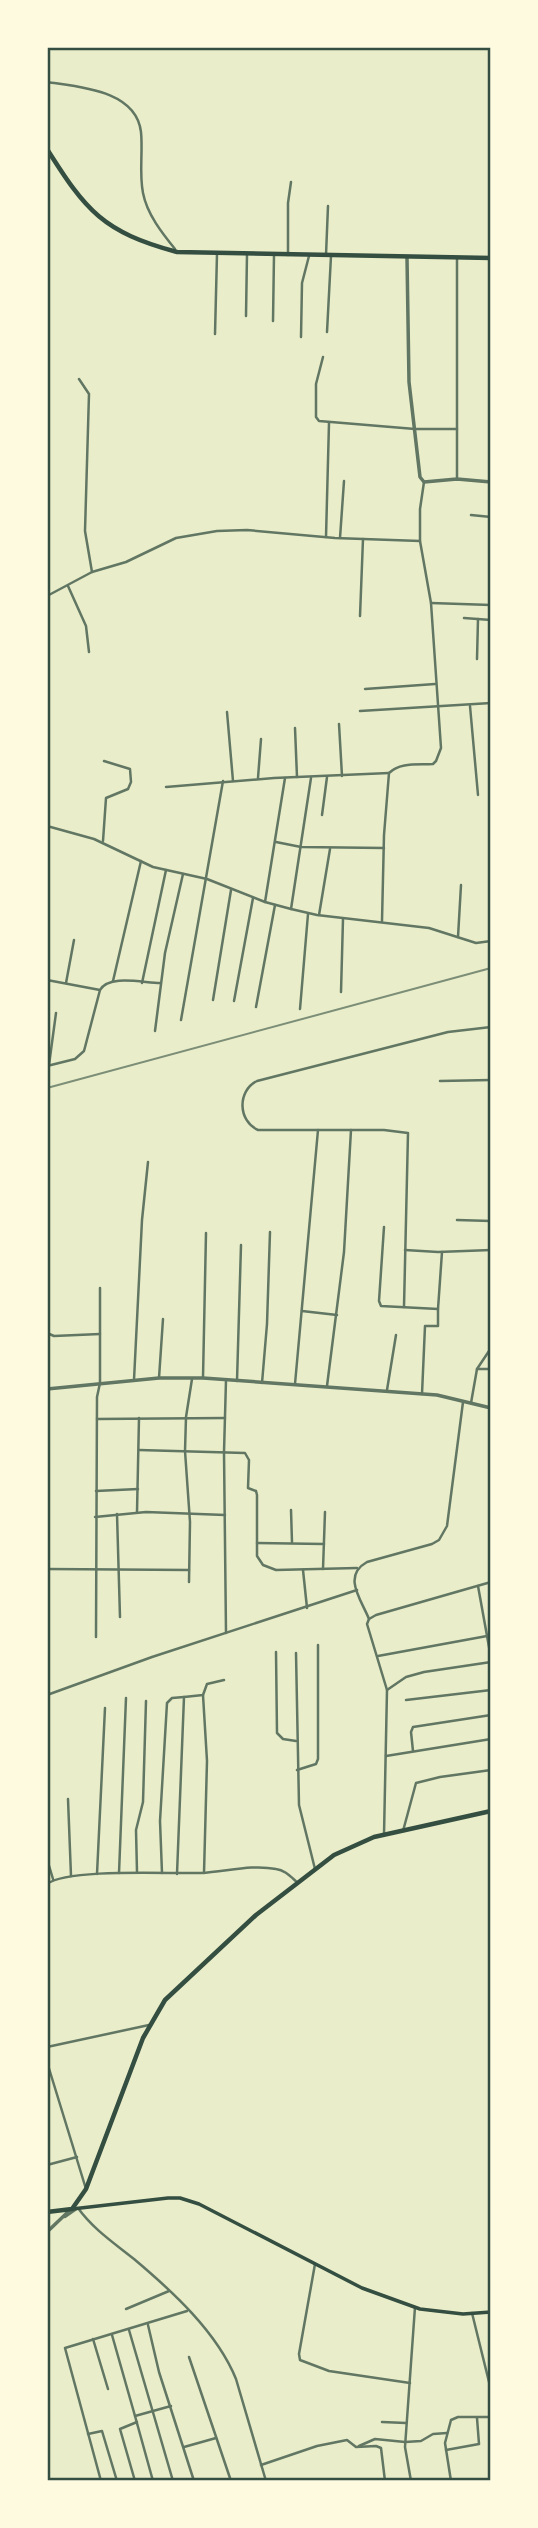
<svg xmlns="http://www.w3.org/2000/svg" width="538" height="2528" font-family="Lato,sans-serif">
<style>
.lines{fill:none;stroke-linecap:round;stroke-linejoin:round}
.minor{stroke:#617663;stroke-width:2.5}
.tertiary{stroke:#617663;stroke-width:3.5}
.secondary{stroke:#344e41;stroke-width:3.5}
.primary{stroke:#344e41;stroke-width:4.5}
.rail{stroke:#7c8e77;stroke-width:2}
.neatline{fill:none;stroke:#344e41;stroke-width:2.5}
</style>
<rect width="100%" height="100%" fill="#e9edc9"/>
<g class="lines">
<g class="minor">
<path d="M47,82c32,5 89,8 94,50 2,20 -2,41 2,61 4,21 19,40 32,56"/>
<path d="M288,255v-52l3,-21"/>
<path d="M326,255l2,-49"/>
<path d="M457,257v220"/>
<path d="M246,316l1,-62"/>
<path d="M273,321l1,-66"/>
<path d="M327,332l4,-76"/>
<path d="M215,334l2,-80"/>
<path d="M301,337l1,-54 7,-27"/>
<path d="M323,357l-7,27v33l3,4 96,8h42"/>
<path d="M79,379l10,15 -4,137 7,41"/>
<path d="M471,515l20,2"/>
<path d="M326,537l3,-114"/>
<path d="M340,538l4,-57"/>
<path d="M68,586l18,40 3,26"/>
<path d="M47,596l45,-24 34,-10 50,-24 41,-7 30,-1 88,8 85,3"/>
<path d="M431,603l60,2"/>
<path d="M360,616l3,-77"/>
<path d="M464,618l27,2"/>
<path d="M477,659l1,-40"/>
<path d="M365,689l70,-5"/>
<path d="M470,706l8,89"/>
<path d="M360,711l131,-8"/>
<path d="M227,712l6,69"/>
<path d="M339,724l3,52"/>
<path d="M295,728l2,49"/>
<path d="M258,778l3,-39"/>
<path d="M166,787l108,-9 115,-5"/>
<path d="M322,815l5,-38"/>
<path d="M47,826l47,13 59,28 54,12 58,23 26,7 26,6 112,13 47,15 15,-2"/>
<path d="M103,841l3,-43 22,-9 3,-7 -1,-13 -26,-8"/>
<path d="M276,842l25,5 83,1"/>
<path d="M265,902l20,-124"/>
<path d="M291,909l20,-131"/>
<path d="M319,915l11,-66"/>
<path d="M382,921l2,-86 5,-62c11,-11 29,-8 44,-9l3,-3 5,-13 -10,-145 -11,-62v-32l4,-27"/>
<path d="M458,937l3,-52"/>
<path d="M47,980l53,10"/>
<path d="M113,981l28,-120"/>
<path d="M66,983l8,-43"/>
<path d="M142,983l24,-113"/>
<path d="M341,992l2,-73"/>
<path d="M213,1000l18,-110"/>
<path d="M234,1001l19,-103"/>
<path d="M256,1007l19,-102"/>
<path d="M300,1009l8,-95"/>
<path d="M181,1020l42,-239"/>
<path d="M155,1031l10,-78 18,-79"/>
<path d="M49,1065l7,-52"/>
<path d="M47,1066l28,-7 9,-8 16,-61c9,-16 44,-7 60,-7"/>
<path d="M440,1081l51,-1"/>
<path d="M457,1220l34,1"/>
<path d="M384,1227l-5,74 2,5 57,3 4,-57"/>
<path d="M405,1250l33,2 53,-2"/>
<path d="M404,1307l4,-174 -24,-3h-126c-20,-9 -21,-39 -1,-49l191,-49 43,-5"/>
<path d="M302,1311l35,4"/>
<path d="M47,1333l7,3 46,-2"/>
<path d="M477,1369h14"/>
<path d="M159,1378l4,-59"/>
<path d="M203,1378l3,-145"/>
<path d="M134,1380l8,-160 6,-58"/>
<path d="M226,1380l-2,72 2,181"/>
<path d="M237,1381l4,-136"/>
<path d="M262,1383l5,-59 3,-92"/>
<path d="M295,1384l23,-254"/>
<path d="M327,1386l17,-134 7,-122"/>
<path d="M387,1390l9,-55"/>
<path d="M422,1394l3,-68h13v-17"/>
<path d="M471,1403l6,-34 14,-21"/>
<path d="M97,1419l128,-1"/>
<path d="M139,1450l106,3 4,7 -1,28 8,3 1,4v61l6,9 13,5 81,-2"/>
<path d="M96,1491l42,-2"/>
<path d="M291,1510l1,32"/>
<path d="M137,1512l2,-94"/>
<path d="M117,1514l3,103"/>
<path d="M95,1517l51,-5 79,3"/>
<path d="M257,1543l67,1"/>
<path d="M47,1569l142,1"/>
<path d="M323,1569l2,-57"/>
<path d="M303,1570l4,38"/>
<path d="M189,1582l1,-60 -5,-71 1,-34 6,-38"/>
<path d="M478,1586l13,72"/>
<path d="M369,1619c-8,-20 -27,-43 -2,-57l65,-18 7,-4 8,-14 16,-124"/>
<path d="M96,1637l1,-240 3,-14v-95"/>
<path d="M276,1652l1,81 6,6 13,2"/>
<path d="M296,1653l3,152 16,64"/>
<path d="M378,1656l109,-20"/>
<path d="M387,1690l19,-13 18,-5 67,-10"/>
<path d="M47,1695l105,-38 205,-67"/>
<path d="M203,1695l4,66 -3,112"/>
<path d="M406,1700l85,-10"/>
<path d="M413,1751l-2,-19 2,-5 78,-12"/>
<path d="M386,1756l105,-17"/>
<path d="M297,1770l19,-6 2,-5v-114"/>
<path d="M68,1799l3,77"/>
<path d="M403,1831l13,-48 24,-6 51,-7"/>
<path d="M384,1835l3,-145 -20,-66 2,-5 7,-4 115,-33"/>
<path d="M47,1859l6,20"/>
<path d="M137,1872l-1,-42 7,-28 3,-101"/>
<path d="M119,1873l7,-175"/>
<path d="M162,1873l-2,-52 7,-118 5,-5 12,-1"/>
<path d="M97,1874l8,-166"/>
<path d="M177,1874l7,-177 19,-2 4,-11 17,-4"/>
<path d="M47,1884c21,-16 124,-10 154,-11 24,-1 51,-9 75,-4 9,1 15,8 22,14"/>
<path d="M47,2047l102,-22"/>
<path d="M47,2062l39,127"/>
<path d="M47,2165l30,-8"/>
<path d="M65,2217l13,-9c15,21 36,35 56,51 38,32 83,73 102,120l30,102"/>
<path d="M315,2264l-16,90 1,6 29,11 81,12"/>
<path d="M126,2309l43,-18"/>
<path d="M472,2313l19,77"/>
<path d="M148,2325l11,47 35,109"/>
<path d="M129,2330l44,151"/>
<path d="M112,2335l23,81"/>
<path d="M93,2339l15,50"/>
<path d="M189,2357l42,124"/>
<path d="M382,2422l24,1"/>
<path d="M88,2434l14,-3 15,50"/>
<path d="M359,2446l16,-7 30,3 16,-1 12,-7 14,-1"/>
<path d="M184,2447l32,-9"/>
<path d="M446,2450l33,-6 -2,-26"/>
<path d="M261,2465l56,-19 30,-6 9,7 20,-1 5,2 4,33"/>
<path d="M101,2481l-36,-133 122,-37"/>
<path d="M135,2481l-15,-52 17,-7"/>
<path d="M153,2481l-18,-65 36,-10"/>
<path d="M411,2481l-6,-34 10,-140"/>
<path d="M451,2481l-6,-38 6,-23 7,-3h33"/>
</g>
<g class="tertiary">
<path d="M407,258l2,124 11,95 4,5 33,-3 34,3"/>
<path d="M47,1389l112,-11h44l234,17 54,13"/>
<path d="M47,2232l23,-22"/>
</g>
<path class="secondary" d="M72,2209l96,-11h12l19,6 163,84 58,21 43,5 28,-2"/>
<g class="primary">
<path d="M47,149c39,62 56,83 130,103l314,6"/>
<path d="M47,2212l25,-3 14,-20 57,-151 22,-38 91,-85 78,-60 40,-18 117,-26"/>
</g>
<path class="rail" d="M47,1088l444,-120"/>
</g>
<rect width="538" height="2528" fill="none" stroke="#fefae0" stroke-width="98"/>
<rect x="49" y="49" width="440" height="2430" class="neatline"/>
</svg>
